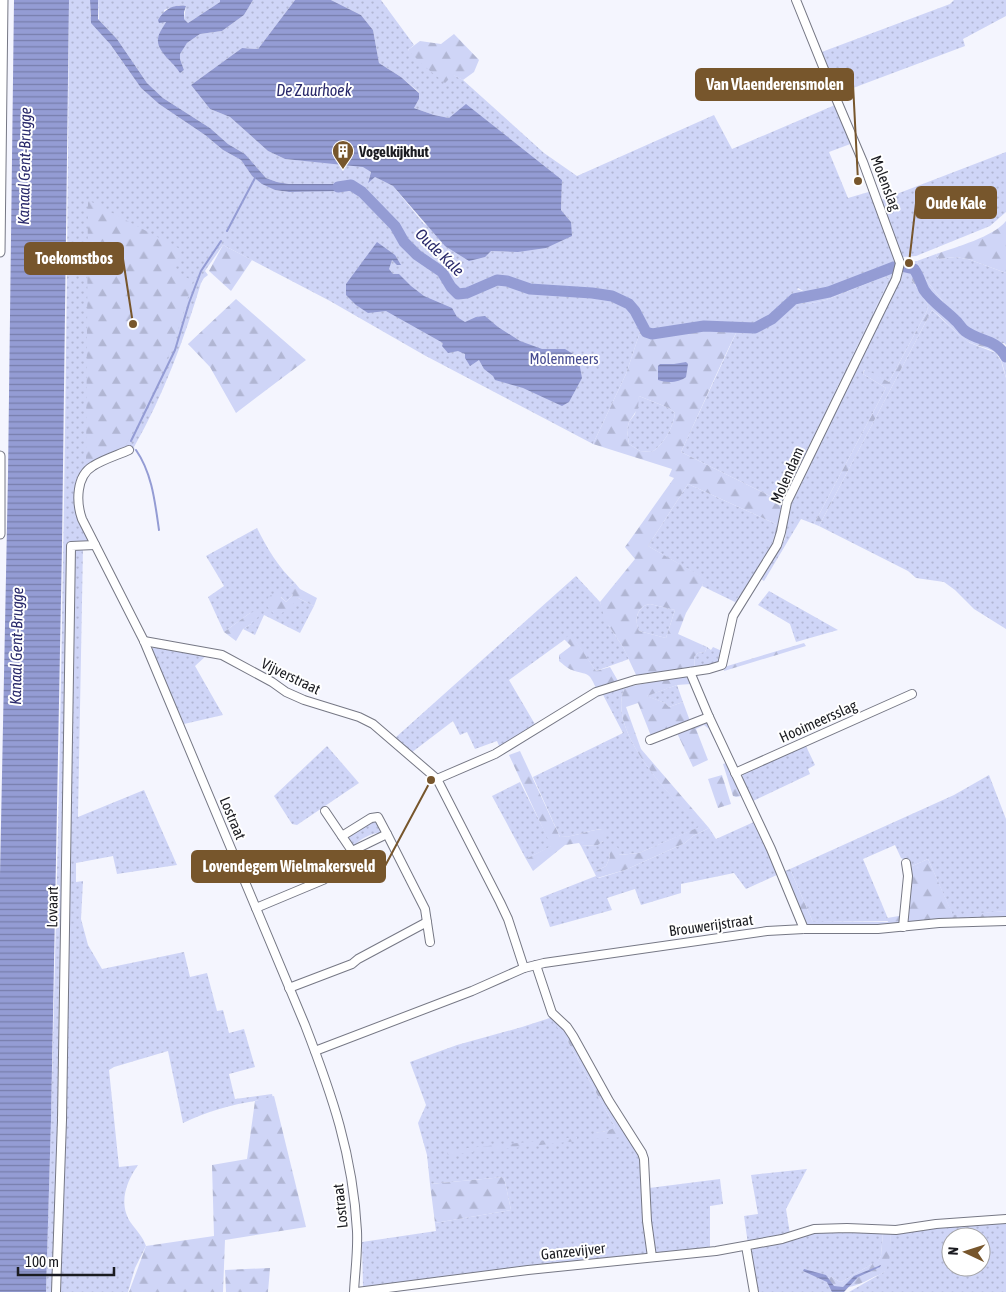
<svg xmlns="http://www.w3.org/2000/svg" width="1006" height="1292" font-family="'Asap Condensed',sans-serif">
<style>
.green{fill:url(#green-dots);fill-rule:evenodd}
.forest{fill:url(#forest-firs);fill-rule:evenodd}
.water{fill:url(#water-rules)}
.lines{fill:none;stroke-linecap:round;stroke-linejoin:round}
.stream{stroke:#949cd4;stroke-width:2}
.river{stroke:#949cd4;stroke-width:11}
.minor-casing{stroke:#767885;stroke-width:10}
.tertiary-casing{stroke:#767885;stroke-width:11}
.minor{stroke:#fff;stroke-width:8}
.tertiary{stroke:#fff;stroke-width:9}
.labels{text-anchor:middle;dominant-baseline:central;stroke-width:4;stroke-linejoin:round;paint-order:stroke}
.poi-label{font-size:15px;font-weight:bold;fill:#1b1c21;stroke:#fff;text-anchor:start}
.street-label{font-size:15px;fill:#1b1c21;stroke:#fff}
.park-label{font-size:15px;fill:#474c91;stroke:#fff}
.water-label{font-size:16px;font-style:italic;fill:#28286a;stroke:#fff}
.leader{fill:none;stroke:#77562c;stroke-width:2}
.callout-dot{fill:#77562c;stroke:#fff;stroke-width:2}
.callout{fill:#77562c;stroke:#77562c;stroke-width:2}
.callout-label{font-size:16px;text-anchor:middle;font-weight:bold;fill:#fff}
</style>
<defs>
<pattern id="green-dots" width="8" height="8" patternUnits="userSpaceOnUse" patternTransform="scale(1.25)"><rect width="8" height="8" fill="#cfd5f7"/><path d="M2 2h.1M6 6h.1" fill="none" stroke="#b1b6d3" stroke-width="1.8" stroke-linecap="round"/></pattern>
<pattern id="forest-firs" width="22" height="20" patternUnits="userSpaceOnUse" patternTransform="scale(1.25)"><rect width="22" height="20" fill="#cfd5f7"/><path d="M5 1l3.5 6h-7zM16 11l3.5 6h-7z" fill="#b1b6d3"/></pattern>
<pattern id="water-rules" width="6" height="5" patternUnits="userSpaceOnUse" patternTransform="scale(1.25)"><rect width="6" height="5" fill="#949cd4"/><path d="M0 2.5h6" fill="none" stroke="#787eac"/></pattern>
</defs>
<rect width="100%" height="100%" fill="#f4f5fe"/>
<g class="green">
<path d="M69,0h21v16l51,72 18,16 46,31 18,15 18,10 11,16 23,14 13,2 35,-1 15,-7h-49l-12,-2 -11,-4 -21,-24 -17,-10 -18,-16 -47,-30 -16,-15 -30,-44 -18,-19 -1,-20h122v2l-32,21 -4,-4 2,-13 -7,-1 -15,5 2,12 -8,16 11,20 12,14 3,-2 -4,-11v-6l7,-10 13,-9 22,-3 22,-16 9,-15h42l-37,49 -16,-1 -51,37 19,24 20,8 38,34 17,8 78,7 8,6 -3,10 7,-5 18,9 31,38 67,27 27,1 53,-30 -10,-12 1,-30 -113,-62 -15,-3 -20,-7 5,-9v-7l-18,-15 -22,-14 -6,-33 -12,-15 -30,-15h50l33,45 -6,5 55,30 81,73 33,23 137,-61 18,34 103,-44 18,38 -24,9 19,46 24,-7 24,71 -33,12 -34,15 -23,5 -1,-2 -7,-4c-9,11 -23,30 -36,35 -14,6 -32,-1 -47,0 -21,1 -42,5 -62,8 -9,-7 -11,-17 -18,-25 -20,-22 -76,-17 -104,-19l-1,6c22,1 88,-1 101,17 4,6 6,15 9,22l-14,42 -33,70 -169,-89 -94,-54 -107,-56 -18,26 3,4 -4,3 -3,5c-17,57 -38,113 -67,164l1,3 -4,2 -2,-6 -46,31 -4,26 16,42 -12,2 -5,270 66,-27 33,75 -60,9 -4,-18 -37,7v19l7,-1 -2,38 7,26 14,24 82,-17 6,25 17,-4 10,38 6,-1 6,23 15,-4 11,38 -26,7 6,25 37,-5 1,4c-34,5 -59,10 -90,25l-15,-72 -54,16 -5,3 10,97 19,-2c-12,17 -20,39 -7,58 6,8 12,14 15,23l-11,22 -7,24h-82c13,-430 21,-861 23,-1292z"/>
<path d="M954,0h52v16l-43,23 2,7 -128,48 -18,-41 131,-49z"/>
<path d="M1006,152v60l-16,14 -74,30 -14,1 -21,-57z"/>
<path d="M936,254l3,5 16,-2 13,2 38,14v72l-2,-2 -3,1 -9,-4 -17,-5 -8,-5 -4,-3 -5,-8 -14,-12 1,-3 -22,-28 -6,-15z"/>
<path d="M903,272l8,1 3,3h-2l-1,3 17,26 -1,6 -38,71 -25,-12 -1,4 23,14 -72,136 -13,-5 -37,62 -3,-2 24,-40 3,-23 3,-11z"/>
<path d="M883,277l7,1 -108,224 -101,-50 56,-121c34,0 35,-5 57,-28l14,1 18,-4z"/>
<path d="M932,310l26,24 12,9 26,10 5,8 5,17v251l-32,-20 -19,-19 -11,-8 -28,-4 -8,-7 -89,-45z"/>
<path d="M639,396l30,12 6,5c-2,15 -11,31 -23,39l-12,-1 -11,-7 -2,-14 2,-8 6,-8z"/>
<path d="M688,484l88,40c-1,29 -25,54 -41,78l-33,-16 3,-7 -57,-33z"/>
<path d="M257,528c10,20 21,39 38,55l-5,3 3,9 -7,7 -5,-5 -8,16 25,-15 16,8 -14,27 -36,-18 -9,20 -12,-6 8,-5 -1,-11 -26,19 -16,-35 16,-11 -18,-30z"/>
<path d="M576,576l24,26 9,24 14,21 6,12 -33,12 -25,-36 -62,45 27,46 -36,22 -3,-7 -22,8 -8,-17 -7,3 -7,-14 -42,32 -16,-15z"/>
<path d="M769,591l69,39 -42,12 -6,-18 -32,-19z"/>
<path d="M650,604l25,6 -9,28 -27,-7c-5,-11 -2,-25 11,-27z"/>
<path d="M155,646l52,9 -12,11 28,49 -39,9 -31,-71 -1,-4z"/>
<path d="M707,647l4,3 2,-3 11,5 -4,11 -25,6 -1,-12 4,-4 7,-1z"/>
<path d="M677,685l6,17 -14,5 -4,-4 -19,-7z"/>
<path d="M632,686l-8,3c-17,45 48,107 76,138l-61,26 -21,2 -9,-3 1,5 -4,9 -12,6 -13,-26 17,-1 5,-4 -1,-12c-14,1 -27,8 -42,8l-27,-60 90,-44 -21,-40z"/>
<path d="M805,744l10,21 -7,4 2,5 -59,28c-4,-9 -13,-21 -7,-30z"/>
<path d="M327,746l32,37 -62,42 -5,-1 -18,-28z"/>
<path d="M989,775l17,44v92l-53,5 -25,-57 -18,8 -1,-5 -8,-4 -6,-13 -32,14 26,62 -71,1 -6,-2 -22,-51 164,-74z"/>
<path d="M520,782l32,64 -26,13 -34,-63z"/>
<path d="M372,819h4l6,11 -2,3c-9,0 -20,6 -26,13l-3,-1 -3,-9z"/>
<path d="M756,821l23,53 -33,15 -12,-16 -53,11v9l-40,12 -6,-16 -28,9 5,12 -62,17 -10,-29 56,-22 3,2 26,-8 60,-27 8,-7 16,-8 7,11z"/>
<path d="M553,1017l3,3 -2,2 13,18 48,87 -4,3 -15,3 31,1 15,26 3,77 4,17 -273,33h-13l-1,-45 74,-11 -1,-8 76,-13 -7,-33 -74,7 -3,-29 -9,-32 8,-18 -16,-43 47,-17 65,-18z"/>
<path d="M807,1169l-21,40 4,25 -42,10 -4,-28 14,-2 -7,-39z"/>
<path d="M720,1179l3,25 -13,2v45l-49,2 -6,-1 -1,-3 -5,-35v-26z"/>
<path d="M1006,1222v70h-157l35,-20 5,-13 2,-27zM951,1237h30v30h-30z"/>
<path d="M823,1231l60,1 -2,24 -5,9 -4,-1 -29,17 -3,1 -10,-6 9,16h-82l-7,-39 3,-4z"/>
</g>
<g class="forest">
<path d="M454,34l25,26 -5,12 -11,8 -10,-5 -8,8 -21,-17 -16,-16 12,-9 21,3z"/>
<path d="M88,200l94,50 -8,21 19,10 -18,59 -21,50 -28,55 -40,20z"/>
<path d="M1006,221v52l-38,-14 -13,-2 -16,2 -3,-5c20,-7 57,-17 70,-33z"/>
<path d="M223,245l29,15 -21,31 -22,-20z"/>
<path d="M914,261h3l6,15 22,28 -1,3 -18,-18 -15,-22z"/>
<path d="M887,272h9l-109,226 -11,46 -38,60 -3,-2c16,-24 40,-49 41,-78l-88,-40 -40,62 58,33 -20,34 -8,21 29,13 -2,5 -7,1 -4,4 1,12 -58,8 -14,-30 -18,-27 -5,-18 35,-43 -10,-12 49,-69 -5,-2 3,-7 -79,-25 33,-70 14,-42 75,-9 45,1 17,-11 19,-24 9,3 3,7 30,-7zM883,277l7,1 -108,224 -101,-50c19,-40 36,-81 56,-121 36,0 33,-5 57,-28l14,1 18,-4zM639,396l30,12 6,5c-2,15 -11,31 -23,39l-12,-1 -11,-7 -2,-14 2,-8 9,-14zM650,604l25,6 -9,28 -27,-7c-5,-12 -2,-25 11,-27z"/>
<path d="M911,276h3l16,26 24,20 6,8 13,9 21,7 4,4 6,7 2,7v14c-2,-8 -4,-20 -10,-25 -8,-6 -21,-7 -29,-12 -13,-9 -23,-22 -35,-31l-113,216 -5,-2 72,-136 -23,-14 2,-5 24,13 38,-71 1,-6 -17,-26z"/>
<path d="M236,299l70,61 -70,53 -26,-46 -22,-23z"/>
<path d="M295,583l5,6 17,9 -3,8 -16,-8 -9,11 -11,6 -5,-2 -6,-7 1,-8 3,-3h7l8,7 7,-7 -3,-4v-5z"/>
<path d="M256,611l5,3 -10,10 -8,5 -7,12 -12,-9 26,-19z"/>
<path d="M571,634l25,37 14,-4 8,14 -22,7c-8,-18 -8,-12 -24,-18 -4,-1 -9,-6 -13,-9v-6l12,-9 -7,-7z"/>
<path d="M804,643l2,3 -82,25v-4z"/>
<path d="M688,675l3,9 -14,1 -30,11 18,7 4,4 14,-5 7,19 -39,15 -13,-33 -12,4 15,42 68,79 -16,8 -8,7 -60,27 -28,8 -3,-6 12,-6 4,-9 -1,-5 5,-8 5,5v6l20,-2 60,-26c-27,-31 -92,-93 -75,-138l8,-3z"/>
<path d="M705,722h4l47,99 -2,1 -13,-26 -5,1 -3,-1 -10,-32 3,-1 -17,-34 -5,-4 -8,4 12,31 -15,7 -16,-34z"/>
<path d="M520,751l40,86c15,0 28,-7 42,-8l4,2 -3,10 -5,4 -17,1 -2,-3 -14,2 -32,26 -7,-12 25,-13 -42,-91z"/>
<path d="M722,775l9,29 -13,4 -10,-29z"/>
<path d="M928,859l25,56 53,-4v7l-99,6 3,-57z"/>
<path d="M790,869l22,51 6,2h70l-1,-4 12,-2 1,9h-94l-23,-53z"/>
<path d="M556,1020l12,11 59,103 -2,3 -31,2 -1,-4c6,-5 15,-2 22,-8l-48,-87 -14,-18z"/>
<path d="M274,1096l32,131 -81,13 -2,52h-94l17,-46 68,-10 -2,-71 35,-6 8,-58z"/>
<path d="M577,1137v4l-119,13 -10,1 -1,-3 1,-2z"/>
<path d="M504,1177l7,33 -76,13 -5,-39z"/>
<path d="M883,1232h8c-1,12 1,28 -6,39 -2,3 -10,5 -13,7 -17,9 -32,14 -48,5l2,-5 4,-2 10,6 3,-1 29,-17h4l5,-8z"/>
<path d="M270,1268l-2,24h-42l-1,-22z"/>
</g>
<g class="water">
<path d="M14,0h55l-7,545 -11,575 -5,172h-46v-417l8,-400z"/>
<path d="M90,0h8v19l19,20 30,44 16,15 47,30 18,16 17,10 21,24 11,4 12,2h49l13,1 -13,6 -49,1 -14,-2 -13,-6 -10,-8 -11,-16 -18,-10 -18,-15 -46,-31 -18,-16 -31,-44 -19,-21z"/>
<path d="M220,0h33l-9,15 -22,16 -22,3 -13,9 -7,11v5l4,11 -4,3c-6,-11 -24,-21 -22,-35 1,-5 5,-11 8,-16l-7,1 -1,-3c7,-11 15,-16 28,-14l-2,6v7l4,4 32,-21z"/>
<path d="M295,0h36l30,15 12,15 6,33 22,14 18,16v6l-5,9 20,7 15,3 17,-14 96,76 -1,30 10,12 1,14 -26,12 -28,4 -27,-1 -6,6 -16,4 -24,-15 -52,-60 -18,-9 -7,6 3,-11 -8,-5 -78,-8 -17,-8 -38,-34 -20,-8 -19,-24 51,-37 16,1z"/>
<path d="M377,242l18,13 6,10h-4l-5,-5 -3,9 4,5h6l12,12 13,10 28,12 5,9 8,5 11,-5 9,-1 13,11 22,14 22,8h23l13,8 4,21 -13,24 -7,4 -39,-18 -28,-8 -2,-4 -9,-7 -5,-9 -9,6 -5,-8v-4l-7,-3 -10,2 -6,-7 1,-3 -57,-32 -18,2 -12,-8 -10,-10v-11z"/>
<path d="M686,362l2,2 -2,13c-7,6 -20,6 -28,3v-14l2,-2h14z"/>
<path d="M881,1265l-1,2 -22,10 -14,15h-12l-5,-10 -24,-11 1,-2 22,6 8,11 9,1 11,-11z"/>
</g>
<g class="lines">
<g class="stream">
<path d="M227,231l28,-53"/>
<path d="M131,441l44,-91 14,-47 12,-32 20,-30"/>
<path d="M136,450c16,23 19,52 23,80"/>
</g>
<g class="river">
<path d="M338,187l13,-2 11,7 33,34 9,16 13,13 25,17 9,15 7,7 9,-1 30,-13 10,1 23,8 62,4 20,3 17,8 6,7 11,21 6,2 52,-8 51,2 17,-9 22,-20 35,-7 65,-25"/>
<path d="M905,267l9,2c5,7 7,15 10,21 8,12 21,20 31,30 4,3 6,8 10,11 15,11 32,8 41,26"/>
</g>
<g class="minor-casing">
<g id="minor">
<path d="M129,450c-11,5 -25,9 -36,16 -17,10 -17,36 -11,53l62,122 161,384c27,70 48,130 52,206 1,20 -2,41 -3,61"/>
<path d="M144,641l78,14 50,27 14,10 18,8 55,17 14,7 64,55 63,123 8,17 16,49"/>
<path d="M690,672l19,45 62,132 33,80"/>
<path d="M650,740l59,-23"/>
<path d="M735,773l177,-79"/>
<path d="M437,779l58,-25 101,-62 39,-12 74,-11 13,-4 11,-49 44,-71 4,-13 6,-30 109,-223 4,-16 -37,-101 -31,-73 -36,-89"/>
<path d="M325,811l27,40"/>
<path d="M342,836l29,-18 7,-1 9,17"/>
<path d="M256,908l67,-28 5,-3 24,-26 35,-17 38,75 5,33"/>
<path d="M903,927l5,-51 -2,-13"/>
<path d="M536,965l16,48 15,14 6,9 36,65 33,52 2,6 3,62 5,36"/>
<path d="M289,988l63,-24 6,-5 69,-37"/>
<path d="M315,1051l157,-60 52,-23 20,-5 223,-32 37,-2h74l61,-6 67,-2"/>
<path d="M746,1246l8,46"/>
<path d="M56,1292l6,-172 9,-574 24,-1"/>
<path d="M357,1292l171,-22 188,-19 66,-12 32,-10 33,-1 49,2 40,-6 70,-5"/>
</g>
</g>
<g class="tertiary-casing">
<g id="tertiary">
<path d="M0,252l3,-252"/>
<path d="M0,456v78"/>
</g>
</g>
<use href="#minor" class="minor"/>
<use href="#tertiary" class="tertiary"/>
</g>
<defs>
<g id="building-pin" transform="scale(1.125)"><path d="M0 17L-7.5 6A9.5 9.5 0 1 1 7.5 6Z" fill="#77562c" stroke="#fff"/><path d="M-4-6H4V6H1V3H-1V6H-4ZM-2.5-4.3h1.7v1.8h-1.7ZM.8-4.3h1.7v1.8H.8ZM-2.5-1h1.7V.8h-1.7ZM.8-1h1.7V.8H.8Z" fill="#fff"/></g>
</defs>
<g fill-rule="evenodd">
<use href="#building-pin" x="343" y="151"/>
</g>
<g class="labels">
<g class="poi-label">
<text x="359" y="151">Vogelkijkhut</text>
</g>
<g class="street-label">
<text transform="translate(886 183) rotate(69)">Molenslag</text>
<text transform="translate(787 475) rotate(-66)">Molendam</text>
<text transform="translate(291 676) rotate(26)">Vijverstraat</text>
<text transform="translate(818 721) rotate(-24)">Hooimeersslag</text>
<text transform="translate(233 818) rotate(67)">Lostraat</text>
<text transform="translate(52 907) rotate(-89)">Lovaart</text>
<text transform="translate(711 925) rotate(-8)">Brouwerijstraat</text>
<text transform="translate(340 1206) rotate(-96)">Lostraat</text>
<text transform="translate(573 1251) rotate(-6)">Ganzevijver</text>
</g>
<g class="park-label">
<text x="564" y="358">Molenmeers</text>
</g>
<g class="water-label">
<text x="314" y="90">De Zuurhoek</text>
<text transform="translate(24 166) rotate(-89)">Kanaal Gent-Brugge</text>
<text transform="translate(440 252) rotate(44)">Oude Kale</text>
<text transform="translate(16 646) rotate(-89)">Kanaal Gent-Brugge</text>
</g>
</g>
<path class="leader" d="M858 181L853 84M909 263L916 203M133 324L123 259M431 780L385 866"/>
<g class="callout-dot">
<circle cx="858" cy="181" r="5"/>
<circle cx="909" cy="263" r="5"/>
<circle cx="133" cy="324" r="5"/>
<circle cx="431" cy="780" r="5"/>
</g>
<g class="callout">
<rect x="696" y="69" width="157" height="31" rx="5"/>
<rect x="916" y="187" width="80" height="31" rx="5"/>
<rect x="25" y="243" width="98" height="31" rx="5"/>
<rect x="192" y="851" width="193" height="31" rx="5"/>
</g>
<g class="callout-label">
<text x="775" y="90">Van Vlaenderensmolen</text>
<text x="956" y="209">Oude Kale</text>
<text x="74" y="264">Toekomstbos</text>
<text x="289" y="872">Lovendegem Wielmakersveld</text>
</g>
<g transform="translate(966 1252) rotate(274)"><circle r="24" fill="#ffffff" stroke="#a4a4a6"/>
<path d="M0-4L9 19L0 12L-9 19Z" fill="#77562c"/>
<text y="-8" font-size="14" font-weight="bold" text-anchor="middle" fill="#1b1c21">N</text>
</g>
<path d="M18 1267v8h96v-8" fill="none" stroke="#1b1c21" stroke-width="2.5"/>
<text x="25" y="1267" font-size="15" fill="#1b1c21" stroke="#ffffff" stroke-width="4" paint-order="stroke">100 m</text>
</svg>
